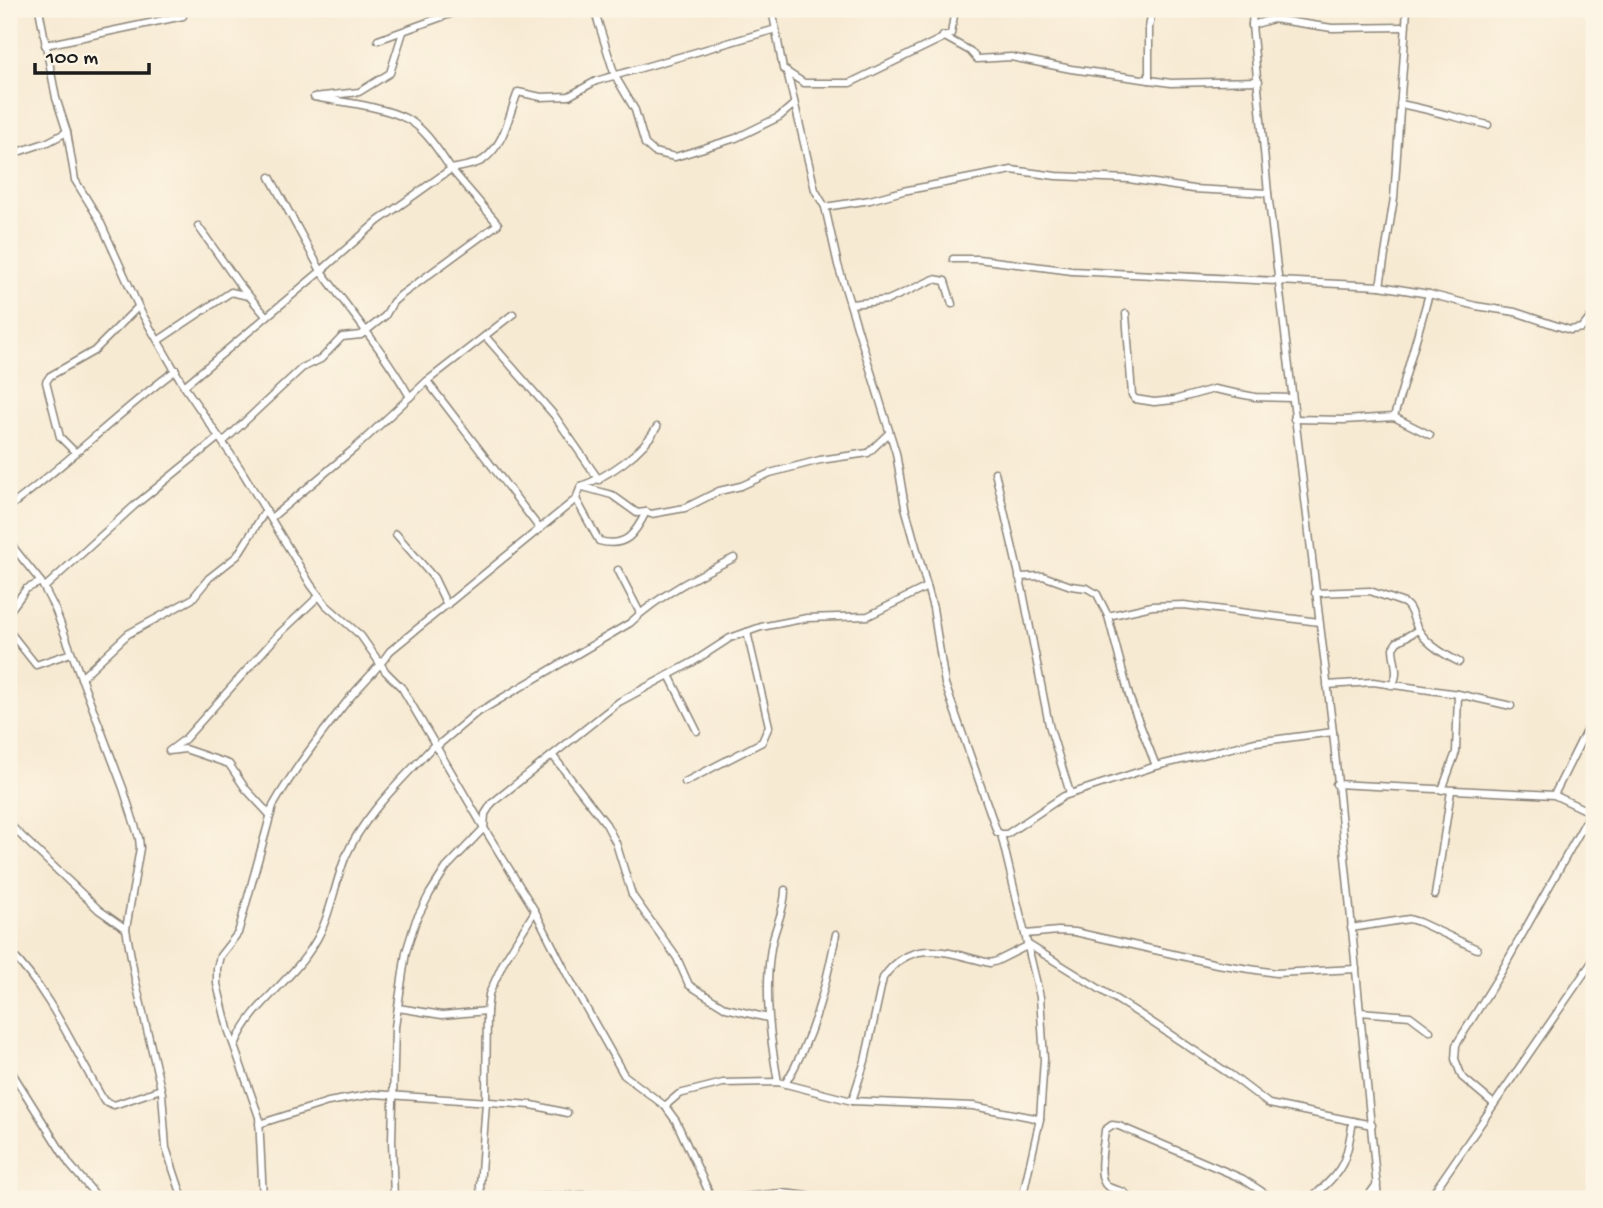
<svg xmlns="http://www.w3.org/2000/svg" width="1603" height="1208" font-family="'Gochi Hand',sans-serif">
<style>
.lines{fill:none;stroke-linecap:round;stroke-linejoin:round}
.minor-casing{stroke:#8a8378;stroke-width:9}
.minor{stroke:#fff;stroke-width:6}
</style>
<rect width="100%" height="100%" fill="#fcf5e5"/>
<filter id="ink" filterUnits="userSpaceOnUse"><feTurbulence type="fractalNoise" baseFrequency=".0143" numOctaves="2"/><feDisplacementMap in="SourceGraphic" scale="14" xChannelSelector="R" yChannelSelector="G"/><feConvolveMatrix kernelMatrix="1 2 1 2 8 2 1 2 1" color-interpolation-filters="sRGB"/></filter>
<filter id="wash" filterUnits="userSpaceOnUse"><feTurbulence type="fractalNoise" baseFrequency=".00686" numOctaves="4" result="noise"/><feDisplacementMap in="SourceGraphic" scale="28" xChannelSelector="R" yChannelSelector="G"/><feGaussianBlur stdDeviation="1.57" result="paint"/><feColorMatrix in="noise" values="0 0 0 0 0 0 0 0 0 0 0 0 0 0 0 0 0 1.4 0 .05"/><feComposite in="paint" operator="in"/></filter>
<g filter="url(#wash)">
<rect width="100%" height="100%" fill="#f7ead3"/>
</g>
<g filter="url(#ink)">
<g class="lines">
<g class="minor-casing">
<g id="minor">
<path d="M39,9l17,89 11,34 8,48 24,39 42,93 43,74 56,82 71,117 15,20 35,31 25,36 16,16 82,140 51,83 33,65 56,99 41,31 11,15 36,78"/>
<path d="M594,9l21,67 20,34 10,34 9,8 21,5 61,-19 43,-21 14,-12"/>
<path d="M772,9l11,60 4,2 28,119 10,17 13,58 58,188 9,54 28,101 12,76 52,148 4,2h6l57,-38 92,-30 100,-24 77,-10"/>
<path d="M1253,9l-1,16 16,168 65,539 45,467"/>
<path d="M1252,25l21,-6 59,9 72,-1"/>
<path d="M403,32l-13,41 -31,19 -45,5c27,5 69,9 93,22 19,10 32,33 44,50 10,-2 25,-4 32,-9 23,-17 25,-44 35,-68l23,5 28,-1 27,-15 180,-52"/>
<path d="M943,36l27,15 7,8 34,-2 60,12 100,14 88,-2"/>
<path d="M378,40l86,-31"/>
<path d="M45,45l138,-29"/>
<path d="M787,72l17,11h46l101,-49 4,-25"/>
<path d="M1149,80v-52l3,-19"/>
<path d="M1400,104c31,6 58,14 88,21"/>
<path d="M9,155l39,-13 19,-10"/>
<path d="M825,207l45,-7 33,-9 109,-21 44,6 73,3 64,10 75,4"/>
<path d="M198,226l41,58 27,32"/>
<path d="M953,259h25l94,12 308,15 49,8 47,12 39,6 55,18 12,-2 12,-15"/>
<path d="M1380,286l14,-88 13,-189"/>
<path d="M851,304l37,-4 46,-21 11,2 7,23"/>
<path d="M1126,314l6,81 3,4 19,3 20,-2 40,-11 41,8 37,1"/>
<path d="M485,336l69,79 45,65"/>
<path d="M159,340l72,-48 17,4"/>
<path d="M427,381l113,148"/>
<path d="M184,386l137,-115 -51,-94"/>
<path d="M1394,417l35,-123"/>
<path d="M1294,419l50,1 50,-3 36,18"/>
<path d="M223,442l79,-74 19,-9 21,-22 19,-2 24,-19 8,-14 8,-7 97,-71 -47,-55 -73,52 -57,50c31,42 63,81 89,126"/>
<path d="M75,452l-15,-15 -14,-55 4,-6 44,-25 44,-44"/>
<path d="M995,472l28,120 26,133 21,68"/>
<path d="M583,487l29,8 25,18 9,-1 5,2 34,-6 34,-17 22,-5 29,-13 50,-13 48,-7 20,-19"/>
<path d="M576,499l23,42c27,7 36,-7 47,-29"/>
<path d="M9,507c58,-42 108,-94 167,-137"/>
<path d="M271,518l84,-70 72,-67 86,-67"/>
<path d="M396,534l38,44 13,27"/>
<path d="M9,542l32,40 14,27 68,179 16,50 1,10 -14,81 9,50 27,114 4,55 17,51"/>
<path d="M618,570l22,43"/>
<path d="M1019,577l24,-1 28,10 16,2 10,6 11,22 22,83 26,67"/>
<path d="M44,588l90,-82 85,-69"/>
<path d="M1315,593l55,-2 34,12c8,5 8,15 13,24 7,15 28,28 42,35"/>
<path d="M9,612l17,-23 15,-7"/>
<path d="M1108,616l44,-10 32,-1 135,17"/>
<path d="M9,631l27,34 35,-12"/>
<path d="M669,675l28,56"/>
<path d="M81,678l47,-44 64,-35 17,-21 28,-22 29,-46"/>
<path d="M1327,685l46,-3 85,12 53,12"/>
<path d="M1391,685c10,-9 2,-25 2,-37l4,-6 21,-12"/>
<path d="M436,747l39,-33 155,-91c29,-28 69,-48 104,-65"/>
<path d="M553,756l53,68 10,19 16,52 45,63 12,27 37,23 42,10"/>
<path d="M685,782l77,-40 7,-16 -22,-94"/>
<path d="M1336,784l218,11 38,18"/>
<path d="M1442,790l14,-38 2,-58"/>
<path d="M1554,795l40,-80"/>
<path d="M270,815l-25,-27 -16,-24 -44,-15 -16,2 16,-12 93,-104 41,-39"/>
<path d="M9,824l90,86 27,19"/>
<path d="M1001,834l39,163 4,62 -4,60 -18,80"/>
<path d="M1435,895l16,-104"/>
<path d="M1351,928l58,-9 10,3 58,27"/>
<path d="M1026,934l32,-3 17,1 142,32 59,9 80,-4"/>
<path d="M9,951c42,42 65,99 95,150l10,4 47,-16"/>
<path d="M398,1008l44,7 45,-4"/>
<path d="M1360,1012l50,4 20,15"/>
<path d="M235,1045c16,-40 57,-64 79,-101 16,-25 20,-58 31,-86 19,-44 58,-79 89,-113"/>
<path d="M9,1068l61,97 29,34"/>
<path d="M778,1082c-8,-45 -14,-89 -7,-134 3,-20 14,-37 14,-58"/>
<path d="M785,1084c28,-45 41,-98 51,-150"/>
<path d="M852,1101l13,-40 18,-83c29,-42 65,-25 107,-15l7,-2 32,-16 109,68 93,62 38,29 103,21"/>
<path d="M1494,1104l-32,-27 -7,-18 1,-14 44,-71 91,-162"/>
<path d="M665,1106l14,-12 44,-11 55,-1 74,19 121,5 67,13"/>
<path d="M259,1124l69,-22 46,-8 158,11 35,8"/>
<path d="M263,1199l-4,-82 -31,-88 -11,-45v-16l3,-12 18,-23 35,-127c21,-37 49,-73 75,-106 14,-17 30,-31 42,-49l186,-152 5,-13c28,-10 61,-33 76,-59"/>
<path d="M394,1199l-2,-59 3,-113 11,-75 10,-32 14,-27 16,-25 38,-40 1,-14 7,-11 127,-101 74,-40 37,-24 31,-11 46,-9 61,-2 59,-29"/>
<path d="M482,1199l-2,-13 6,-84 1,-91 2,-17 15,-33 31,-50"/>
<path d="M487,1199l98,-4 96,4"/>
<path d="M723,1199l59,-6 53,6"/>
<path d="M1130,1199c-6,-11 -14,-7 -23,-13 -11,-8 -3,-43 -2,-56l7,-5 7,1 124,53 30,20"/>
<path d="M1311,1199c33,-31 34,-32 42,-78"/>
<path d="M1366,1199l11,-15"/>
<path d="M1429,1199l165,-240"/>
</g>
</g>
<use href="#minor" class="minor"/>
</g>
</g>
<rect width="1603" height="1208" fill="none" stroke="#fcf5e5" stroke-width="35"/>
<path d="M35 63v10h114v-10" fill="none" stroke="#1c1c1c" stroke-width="3.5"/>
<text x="46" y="63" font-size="21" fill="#1c1c1c" stroke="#fcf5e5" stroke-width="5" paint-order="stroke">100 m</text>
</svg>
